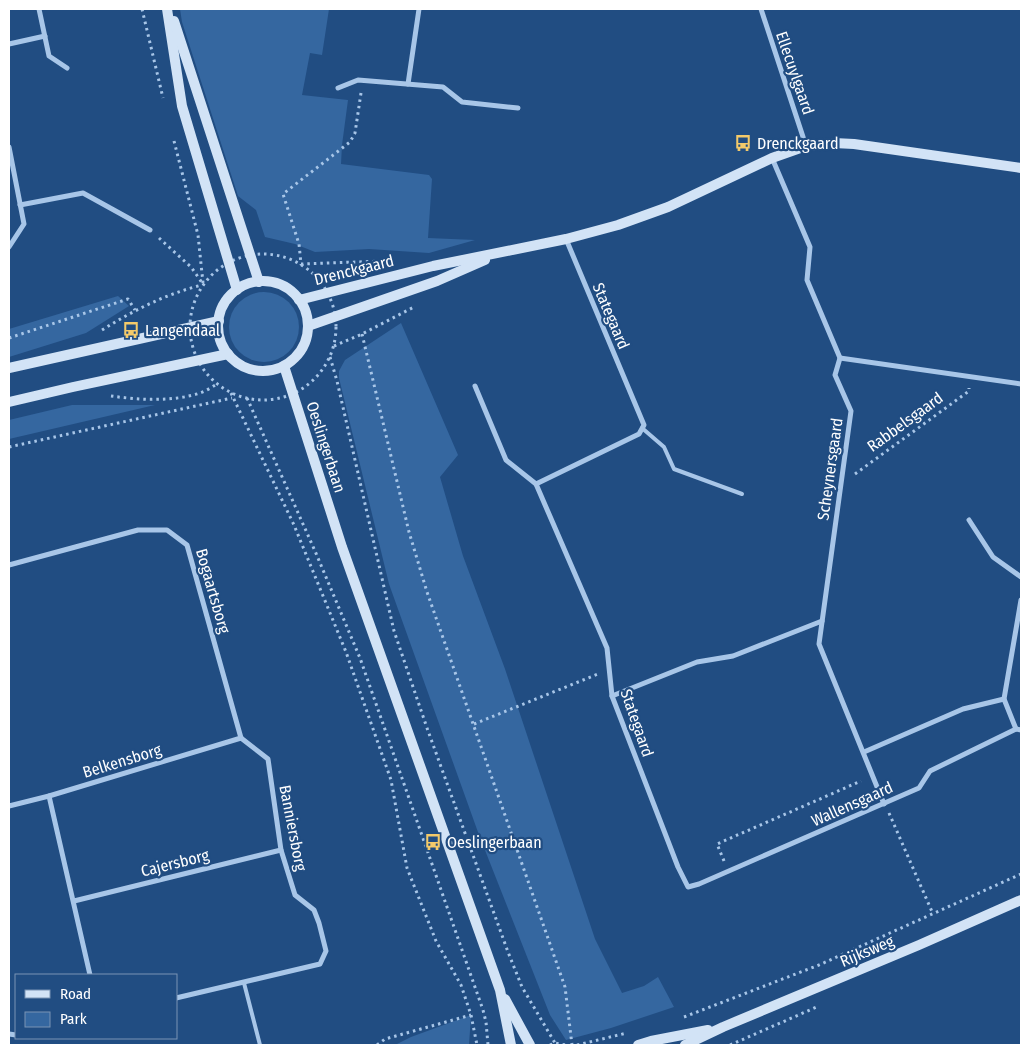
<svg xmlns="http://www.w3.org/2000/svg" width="1030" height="1054" font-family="'Fira Sans Condensed',sans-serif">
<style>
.green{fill:#3567a0}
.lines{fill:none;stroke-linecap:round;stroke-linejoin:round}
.path{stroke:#a8c6e8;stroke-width:3;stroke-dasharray:2.5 4;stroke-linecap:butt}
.lane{stroke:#a8c6e8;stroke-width:4}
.street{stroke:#a8c6e8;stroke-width:5}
.secondary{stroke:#d2e3f6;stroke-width:10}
.labels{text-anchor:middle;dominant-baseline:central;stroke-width:4.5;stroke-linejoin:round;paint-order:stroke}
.street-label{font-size:16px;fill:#fff;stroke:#214d82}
.poi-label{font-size:16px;fill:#fff;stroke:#214d82;text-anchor:start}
</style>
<rect width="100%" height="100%" fill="#214d82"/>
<g class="green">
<path d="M180,9h149l-7,46 -12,-2 -8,42 46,5 -6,45 -1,19 88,11 3,4 -4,59 47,2 -46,13 -60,-4 -54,3 -20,-8 -30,-7 -9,-27 -18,-14 -56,-174z"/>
<circle cx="264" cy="327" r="35"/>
<path d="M118,296l11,10 -43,27 -77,24v-28z"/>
<path d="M401,323l57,132 -18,22 23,79 42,113 90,270 27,54 22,-7 14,-9 16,30 -63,21 -45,12 -16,-25 -71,-180 -90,-251 -50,-206v-7l6,-11z"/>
<path d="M72,405h83l-146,34v-19z"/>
<path d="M471,1015l-2,30h-74l16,-8z"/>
</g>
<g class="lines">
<g class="path">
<path d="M142,9l21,89"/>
<path d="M361,93l-6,40 -5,9 -67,52 16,50 2,20 83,-3"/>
<path d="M174,141l24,94 5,48"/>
<path d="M159,238l32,29 12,17"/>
<circle cx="263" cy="327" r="73"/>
<path d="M102,330c32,-20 64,-36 100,-45"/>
<path d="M362,334l47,198 18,60 138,395 7,58"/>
<path d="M9,338l119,-39 7,11"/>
<path d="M334,346l28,-12 52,-27"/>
<path d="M330,357l7,24 57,250 33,97 81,224 14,35 33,56"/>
<path d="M231,393l63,132 52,127 45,128 16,88 29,73 25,44 10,30 6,30"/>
<path d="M111,396c28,4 62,6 89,-3 6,-2 12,-6 17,-9"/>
<path d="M247,398l68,153 45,107 123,352 3,12 2,23"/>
<path d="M9,447l223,-49"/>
<path d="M855,474l114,-83v-3"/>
<path d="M474,724l124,-50"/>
<path d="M889,813l44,101"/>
<path d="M724,861l-7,-17 144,-63"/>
<path d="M684,1017l135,-52 202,-91"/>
<path d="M377,1045l8,-6 86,-24"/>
<path d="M550,1045l5,-2 11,2"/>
<path d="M577,1045l50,-12"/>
<path d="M730,1045l89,-39"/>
</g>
<g class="lane">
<path d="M642,428l22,19 10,22 68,25"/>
<path d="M244,983l16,62"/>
</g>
<g class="street">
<path d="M39,9l10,47 18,12"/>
<path d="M761,9l45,137"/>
<path d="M9,44l36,-8"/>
<path d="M408,84l11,-75"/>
<path d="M338,88l20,-8 85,7 19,15 56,6"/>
<path d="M9,147l15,77 -15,23"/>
<path d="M772,158l38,89 -3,33 33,78 -5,17 16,36 -32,233 65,160"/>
<path d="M20,205l63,-12 67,37"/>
<path d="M840,358l181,26"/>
<path d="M475,386l31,74 30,24 71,164 5,48 66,171 10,20 11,-3 220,-96 11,-17 86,-42 5,1"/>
<path d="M536,484l103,-50 5,-9 -78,-186"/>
<path d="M969,520l24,37 28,20"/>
<path d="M9,565l129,-35h29l20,15 54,193"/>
<path d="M612,696l85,-34 36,-6 89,-35"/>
<path d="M1016,729l-12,-30 17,-99"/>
<path d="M864,752l99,-43 41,-10"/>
<path d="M49,796l41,179"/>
<path d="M9,806l40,-10 192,-58"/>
<path d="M74,901l207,-51"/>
<path d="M176,998l144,-34 6,-13 -7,-28 -5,-13 -19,-15 -14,-45 -13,-91 -27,-21"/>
<path d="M9,1034l7,1"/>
</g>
<g class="secondary">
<path d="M167,9l15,97 55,184"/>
<path d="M174,21l85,261"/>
<circle cx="263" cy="326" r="45"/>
<path d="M299,300l134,-34 133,-27 52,-14 50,-18 104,-49 34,-12 28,-3 20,1 167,24"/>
<path d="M308,326l129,-45 48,-21"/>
<path d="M284,366l58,181 158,443 11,55"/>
<path d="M9,368l210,-47"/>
<path d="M9,402l64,-15 155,-33"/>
<path d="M505,999l25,46"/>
<path d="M638,1045l13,-4 57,-11"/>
<path d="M685,1045l38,-18 196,-82 102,-45"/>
</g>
</g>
<defs>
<g id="bus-bare" transform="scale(1.35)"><path d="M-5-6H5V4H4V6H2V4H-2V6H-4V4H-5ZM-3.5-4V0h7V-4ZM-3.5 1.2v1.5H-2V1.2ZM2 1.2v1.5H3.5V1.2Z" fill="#f4ca6a" stroke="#214d82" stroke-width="2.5" paint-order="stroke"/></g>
</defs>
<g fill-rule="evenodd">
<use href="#bus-bare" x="743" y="143"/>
<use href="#bus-bare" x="131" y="330"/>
<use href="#bus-bare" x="433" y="842"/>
</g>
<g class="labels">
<g class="street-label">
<text transform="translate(795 73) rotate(71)">Ellecuylgaard</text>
<text transform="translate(354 270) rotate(-14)">Drenckgaard</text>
<text transform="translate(611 316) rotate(67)">Stategaard</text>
<text transform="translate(905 422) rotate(-36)">Rabbelsgaard</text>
<text transform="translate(326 447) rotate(72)">Oeslingerbaan</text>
<text transform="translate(830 469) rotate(-82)">Scheynersgaard</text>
<text transform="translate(213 591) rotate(74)">Bogaartsborg</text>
<text transform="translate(637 723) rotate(71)">Stategaard</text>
<text transform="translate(122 761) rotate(-17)">Belkensborg</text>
<text transform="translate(852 804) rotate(-24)">Wallensgaard</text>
<text transform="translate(293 828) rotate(79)">Banniersborg</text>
<text transform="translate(175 863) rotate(-14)">Cajersborg</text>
<text transform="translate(867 951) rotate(-23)">Rijksweg</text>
</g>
<g class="poi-label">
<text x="757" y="143">Drenckgaard</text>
<text x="145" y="330">Langendaal</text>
<text x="447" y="842">Oeslingerbaan</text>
</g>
</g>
<rect width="1030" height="1054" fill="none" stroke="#ffffff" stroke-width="20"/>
<rect x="15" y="974" width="162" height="65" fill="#214d82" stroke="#7a94b4"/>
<rect x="25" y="990" width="25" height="8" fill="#d2e3f6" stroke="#7a94b4"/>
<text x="60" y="999" font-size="15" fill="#ffffff">Road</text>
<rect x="25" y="1012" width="25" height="15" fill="#3567a0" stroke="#7a94b4"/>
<text x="60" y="1024" font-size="15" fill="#ffffff">Park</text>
</svg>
